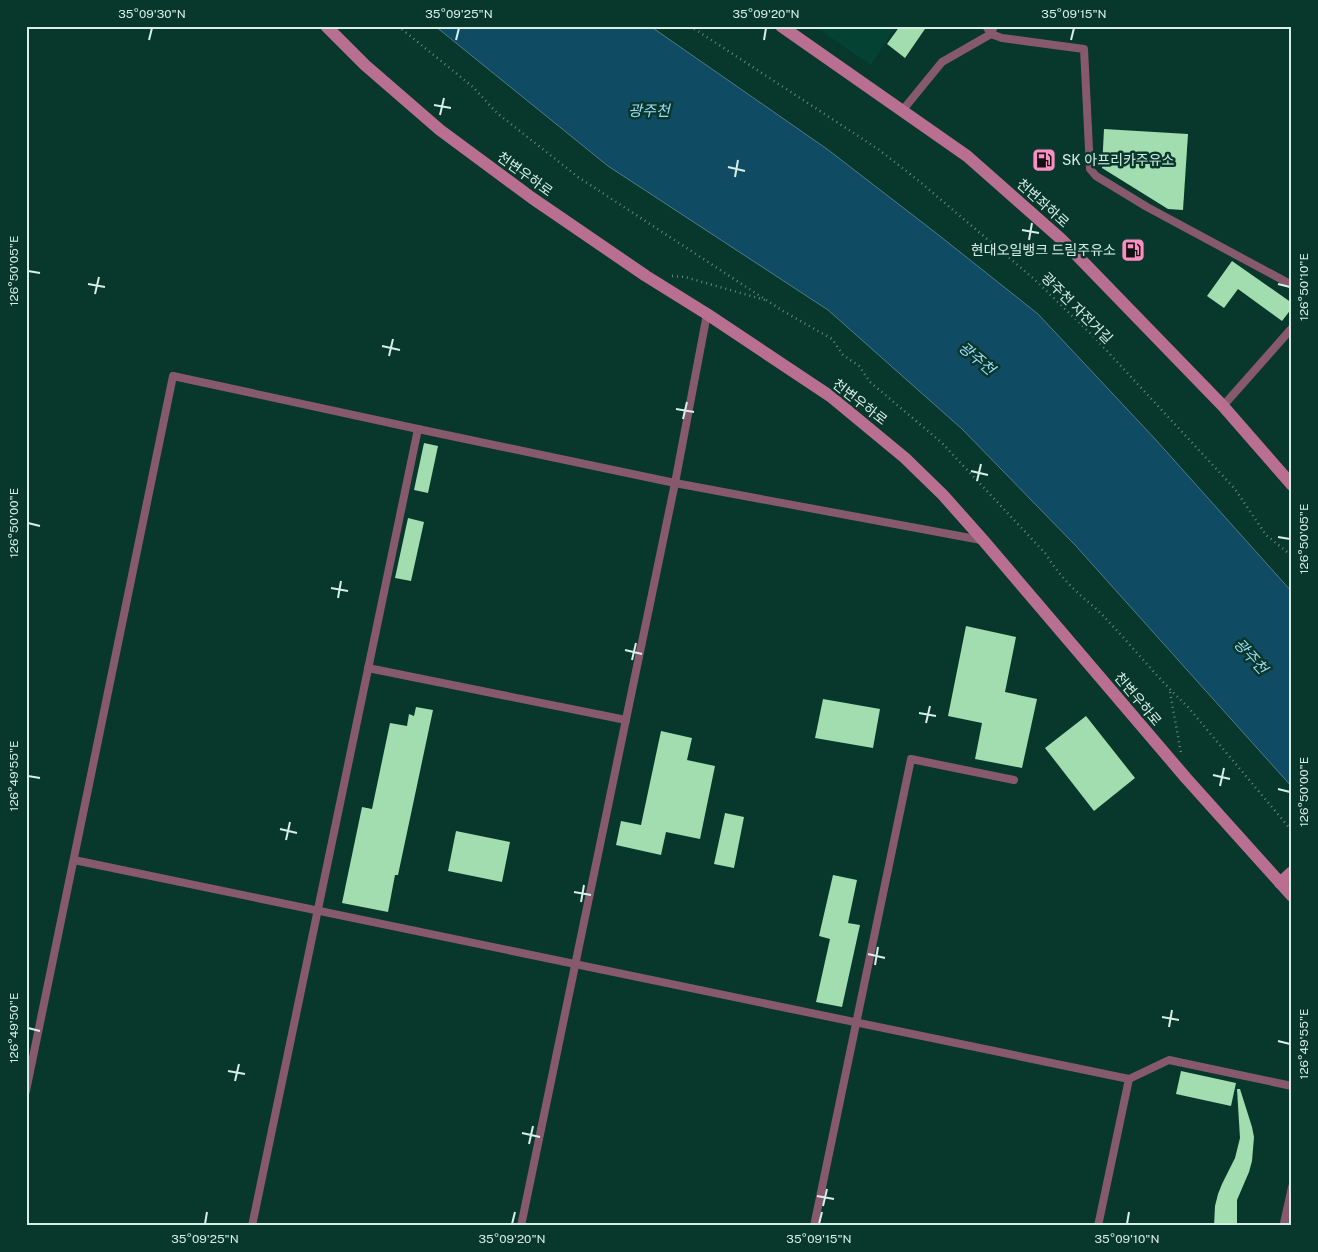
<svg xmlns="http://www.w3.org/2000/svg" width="1318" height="1252" font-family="'Public Sans','Noto Sans KR',sans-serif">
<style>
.built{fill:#044233}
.water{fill:#104b64;stroke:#4c7c8b}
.building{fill:#a1ddaf}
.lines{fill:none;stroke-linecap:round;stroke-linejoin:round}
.path{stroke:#64897e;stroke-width:2.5;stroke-dasharray:1 4;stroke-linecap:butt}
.lane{stroke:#87596d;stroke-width:8}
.secondary{stroke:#b86f90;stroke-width:12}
.ticks{fill:none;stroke:#d8efe6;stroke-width:2}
.labels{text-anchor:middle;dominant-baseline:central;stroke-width:5;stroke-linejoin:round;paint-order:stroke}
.poi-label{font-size:14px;fill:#d8efe6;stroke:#08372b;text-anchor:start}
.street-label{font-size:14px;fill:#d8efe6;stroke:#08372b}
.water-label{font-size:15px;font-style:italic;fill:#a1daf7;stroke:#08372b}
.neatline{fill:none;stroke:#d8efe6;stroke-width:2}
.ticks-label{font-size:12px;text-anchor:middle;fill:#d8efe6}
</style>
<rect width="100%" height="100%" fill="#08372b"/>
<path class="built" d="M814,26h82l-25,39z"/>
<path class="water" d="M435,26h215l177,123 109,84 102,81 118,126 136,152v195l-217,-242 -113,-116 -134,-119 -220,-144z"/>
<g class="building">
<path d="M900,26h27l-22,32 -18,-14z"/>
<path d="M1104,129l84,5 -5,76 -15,-1 -66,-41z"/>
<path d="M1232,261l60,42v5l-10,13 -44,-32 -14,19 -17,-12z"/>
<path d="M424,443l14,3 -10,47 -14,-3z"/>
<path d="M408,518l16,4 -13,59 -16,-3z"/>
<path d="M966,626l50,11 -11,55 32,7 -15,69 -47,-9 7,-36 -34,-7z"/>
<path d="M823,699l57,10 -7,39 -58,-10z"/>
<path d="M416,707l17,3 -35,165h-3l-7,37 -46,-9 20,-96 10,2 18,-86 17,3 2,-12 5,2z"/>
<path d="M1086,716l49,62 -41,33 -49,-63z"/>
<path d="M661,731l31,7 -5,22 28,6 -15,73 -34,-7 -5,23 -45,-10 5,-24 20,4z"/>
<path d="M725,813l19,4 -10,51 -20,-4z"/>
<path d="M456,831l54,11 -8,40 -54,-11z"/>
<path d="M833,875l24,5 -9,43 12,2 -18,82 -26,-5 14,-63 -11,-3z"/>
<path d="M1181,1071l55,12 -5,23 -55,-12z"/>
<path d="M1237,1089h3l12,38 2,10 -2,24 -3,11 -12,28v26h-23l1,-20 3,-12 4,-10 13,-26 5,-20z"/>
</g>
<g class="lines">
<g class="path">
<path d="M398,26l75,61 24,26 81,64 205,134 49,28 11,16 16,11 11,16 71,60 104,111c9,14 19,27 31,38 10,10 22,18 31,29 27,28 52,60 81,87l104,124"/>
<path d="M690,26l188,123 41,32 115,98 60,58 141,152 31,46 26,21"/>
<path d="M672,276l13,1 80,23"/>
<path d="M1170,692l11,61"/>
</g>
<g class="lane">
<path d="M986,26l5,8 11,4 82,11 6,120 6,7 51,31 145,78"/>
<path d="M902,111l40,-49 49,-28 3,-8"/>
<path d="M1223,406l69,-78"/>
<path d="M368,668l258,52"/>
<path d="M74,860l1055,219 -31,147"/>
<path d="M1129,1079l40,-19 123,26"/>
<path d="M26,1091l147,-715 245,53"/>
<path d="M1292,1187l-8,36 8,2"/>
<path d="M252,1226l166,-797 257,54 306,57"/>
<path d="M521,1226l154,-743 32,-169"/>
<path d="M814,1226l97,-467 103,21"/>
</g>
<g class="secondary">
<path d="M326,26l39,39 75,65 92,68 114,78 61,38 123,82 75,62 38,37 40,45 203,238 106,118"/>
<path d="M781,26l186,130 94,83 162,167 69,79"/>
<path d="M1280,883l12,-11"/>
</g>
</g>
<path class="ticks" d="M149,40l3,-12M456,40l3,-12M764,40l2,-12M1071,40l3,-12M434,105l17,3M440,115l4,-17M728,167l17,4M735,177l3,-17M1022,230l17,3M1029,240l3,-17M28,271l12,2M88,284l17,3M1278,284l12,3M95,294l4,-17M382,346l18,4M389,356l4,-17M676,409l18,3M683,419l4,-17M971,471l17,4M977,481l4,-17M28,523l12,3M1278,537l12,2M331,588l17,3M338,598l3,-17M625,650l17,4M632,660l4,-17M919,713l17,3M926,723l4,-17M1213,775l17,4M28,776l12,2M1220,786l4,-18M1278,789l12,3M280,829l17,4M286,840l4,-18M574,892l17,3M581,902l3,-17M868,954l17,4M875,965l3,-18M1162,1017l17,3M1169,1027l3,-17M28,1028l12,3M1278,1041l12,3M228,1071l17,3M235,1081l4,-17M522,1133l18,4M529,1144l4,-18M817,1196l17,3M823,1206l4,-17M205,1224l2,-12M512,1224l3,-12M819,1224l3,-12M1127,1224l2,-12"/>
<defs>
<g id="fuel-square" transform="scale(1.25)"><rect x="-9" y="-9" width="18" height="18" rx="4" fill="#fc8fc2" stroke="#08372b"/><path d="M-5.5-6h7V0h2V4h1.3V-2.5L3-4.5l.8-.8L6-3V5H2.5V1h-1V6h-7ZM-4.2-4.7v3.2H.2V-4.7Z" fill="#111"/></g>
</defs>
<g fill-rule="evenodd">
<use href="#fuel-square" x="1044" y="160"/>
<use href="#fuel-square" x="1133" y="250"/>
</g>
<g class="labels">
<g class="poi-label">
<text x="1062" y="160">SK 아프리카주유소</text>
<text x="1116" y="250" text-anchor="end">현대오일뱅크 드림주유소</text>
</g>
<g class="street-label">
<text transform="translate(525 174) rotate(36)">천변우하로</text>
<text transform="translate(1043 203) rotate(42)">천변좌하로</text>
<text transform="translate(1077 308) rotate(45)">광주천 자전거길</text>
<text transform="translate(860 402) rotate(38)">천변우하로</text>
<text transform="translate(1138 699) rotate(50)">천변우하로</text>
</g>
<g class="water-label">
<text x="649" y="110">광주천</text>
<text transform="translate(977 358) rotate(40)">광주천</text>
<text transform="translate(1251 656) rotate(48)">광주천</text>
</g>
</g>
<rect width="1318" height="1252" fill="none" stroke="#08372b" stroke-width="55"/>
<rect x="28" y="28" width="1262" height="1196" class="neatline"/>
<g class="ticks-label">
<text x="152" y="18">35°09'30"N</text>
<text x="459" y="18">35°09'25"N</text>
<text x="766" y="18">35°09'20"N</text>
<text x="1074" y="18">35°09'15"N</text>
<text transform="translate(14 271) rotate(-90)" y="4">126°50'05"E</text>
<text transform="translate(1304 287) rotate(-90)" y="4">126°50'10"E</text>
<text transform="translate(14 523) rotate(-90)" y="4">126°50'00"E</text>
<text transform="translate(1304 539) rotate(-90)" y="4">126°50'05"E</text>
<text transform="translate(14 776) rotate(-90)" y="4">126°49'55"E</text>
<text transform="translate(1304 792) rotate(-90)" y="4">126°50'00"E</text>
<text transform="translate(14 1028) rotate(-90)" y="4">126°49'50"E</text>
<text transform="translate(1304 1044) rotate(-90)" y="4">126°49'55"E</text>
<text x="205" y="1243">35°09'25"N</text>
<text x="512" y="1243">35°09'20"N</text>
<text x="819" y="1243">35°09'15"N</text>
<text x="1127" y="1243">35°09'10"N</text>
</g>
</svg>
